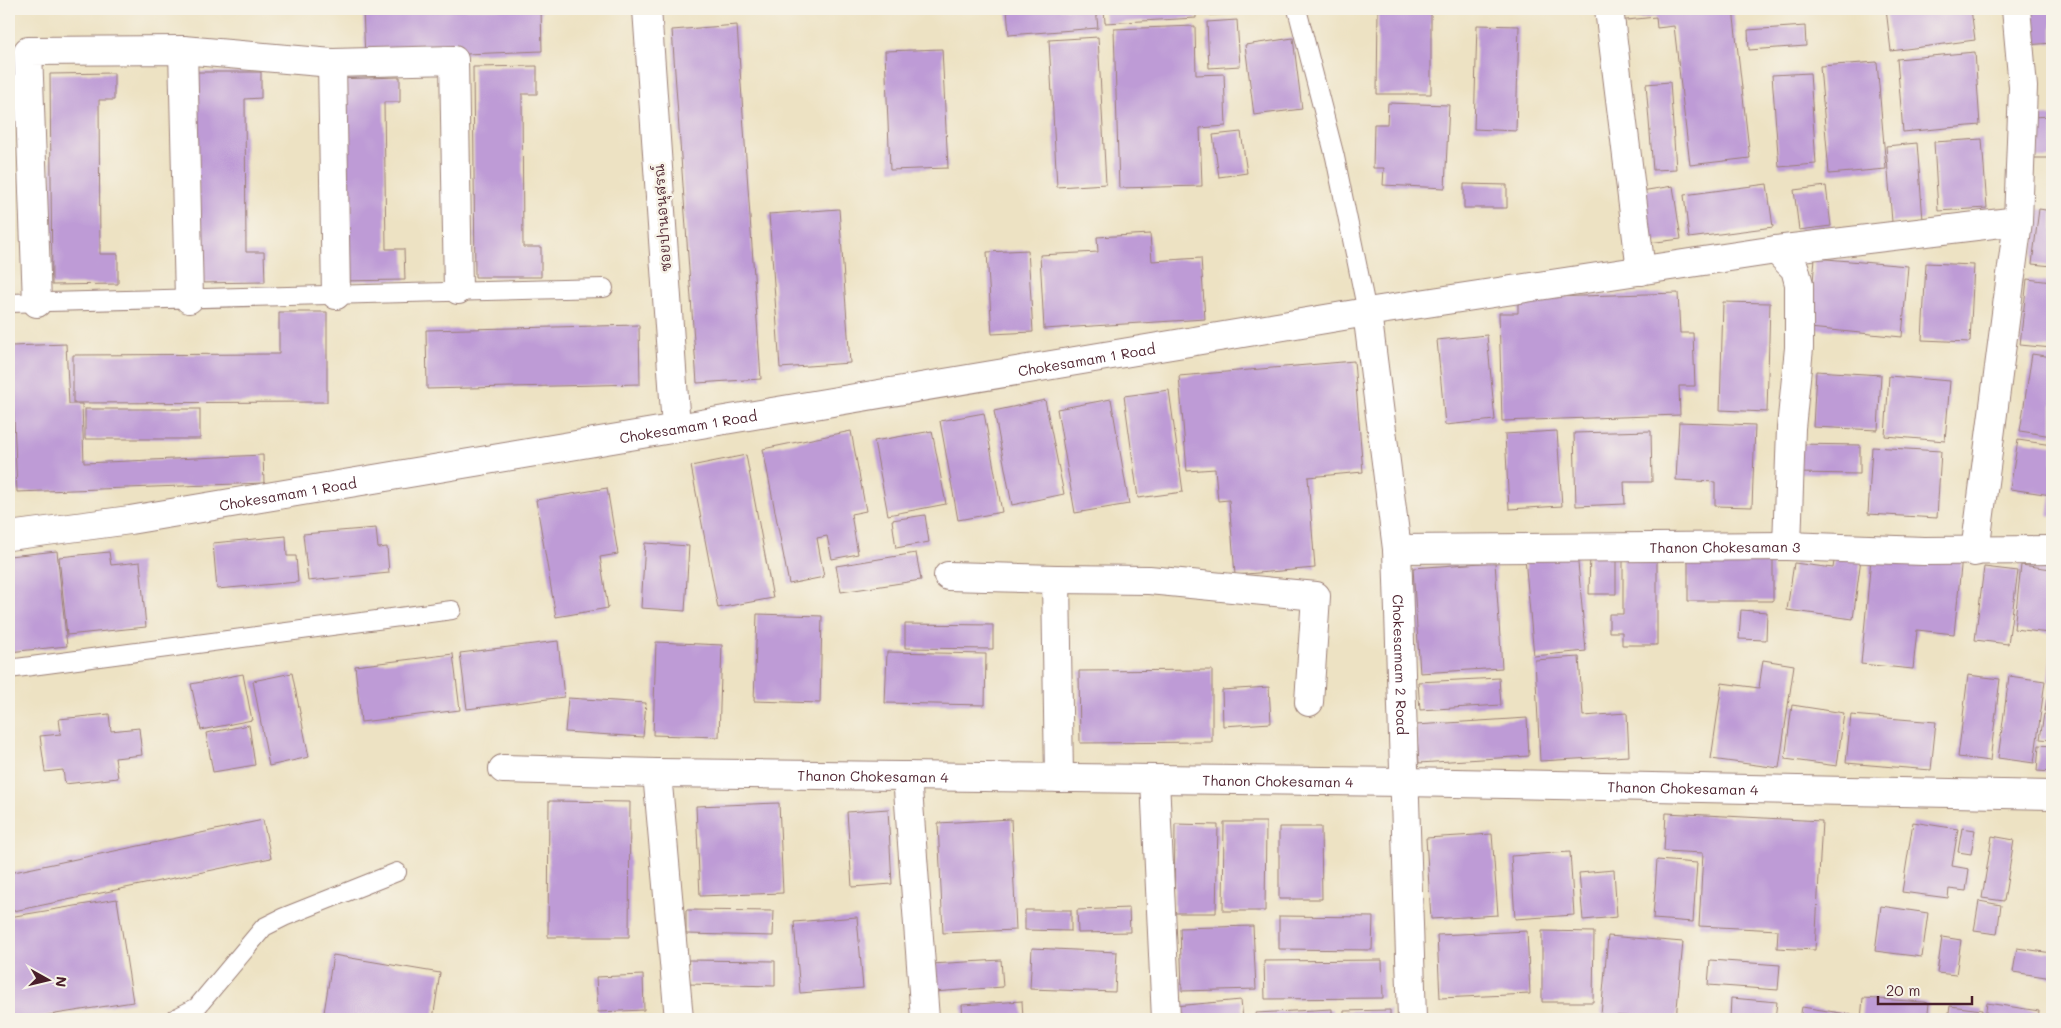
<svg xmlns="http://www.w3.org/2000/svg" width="2061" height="1028" font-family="Mali,'Playpen Sans Thai',sans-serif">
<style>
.building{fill:#be9bd6}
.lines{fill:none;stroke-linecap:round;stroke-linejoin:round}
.service-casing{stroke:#9c8077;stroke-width:20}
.minor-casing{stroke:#9c8077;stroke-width:30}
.tertiary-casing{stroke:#9c8077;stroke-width:30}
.service{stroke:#fff;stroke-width:18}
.minor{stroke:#fff;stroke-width:28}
.tertiary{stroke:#fff;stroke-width:28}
.labels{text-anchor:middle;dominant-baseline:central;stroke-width:5;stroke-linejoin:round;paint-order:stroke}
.street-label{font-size:14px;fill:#4a1f2b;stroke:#f7f3e8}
</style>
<rect width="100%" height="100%" fill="#f7f3e8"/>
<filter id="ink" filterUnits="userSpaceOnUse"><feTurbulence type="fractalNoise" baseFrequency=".02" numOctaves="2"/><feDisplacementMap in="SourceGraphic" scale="10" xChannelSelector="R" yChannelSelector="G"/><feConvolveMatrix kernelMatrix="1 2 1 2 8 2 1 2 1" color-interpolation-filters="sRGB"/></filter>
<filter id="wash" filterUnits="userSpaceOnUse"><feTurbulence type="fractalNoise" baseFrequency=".0096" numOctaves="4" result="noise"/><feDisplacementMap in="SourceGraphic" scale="20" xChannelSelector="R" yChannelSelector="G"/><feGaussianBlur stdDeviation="1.12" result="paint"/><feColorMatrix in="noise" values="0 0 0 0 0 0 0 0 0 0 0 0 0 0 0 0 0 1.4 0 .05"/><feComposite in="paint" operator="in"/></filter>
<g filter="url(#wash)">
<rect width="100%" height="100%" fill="#ede2c3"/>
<g id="blocks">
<g class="building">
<path d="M363,9h178l1,42 -177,7z"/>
<path d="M1007,9h89l2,19 -89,7z"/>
<path d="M1104,9h92v9l-91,5z"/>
<path d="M1210,9h27v5l-27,1z"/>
<path d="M1378,9h53v85h-54z"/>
<path d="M1616,9h117l17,149 -60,7 -16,-139 -17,2 -1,-11 -39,4z"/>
<path d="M1886,9h85l4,31 -84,11z"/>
<path d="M2052,10v33l-25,2 -3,-33z"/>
<path d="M1237,20l3,46 -31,2 -2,-46z"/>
<path d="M737,25l24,354 -64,4 -25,-353z"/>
<path d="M1477,25l42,1 -3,105 -42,-2z"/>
<path d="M1195,26l1,49 28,-1 2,52 -26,2 2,58 -83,2 -5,-159z"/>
<path d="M1805,26l1,20 -57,4 -1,-20z"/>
<path d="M1098,37l8,147 -49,3 -8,-147z"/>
<path d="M1293,38l9,71 -48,6 -9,-70z"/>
<path d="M942,49l6,119 -58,2 -5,-119z"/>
<path d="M1975,52l5,73 -77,7 -6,-73z"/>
<path d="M1877,62l9,107 -57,5 -9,-108z"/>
<path d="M537,66v28h-15l1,153h18v30h-66l-2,-210z"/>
<path d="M197,72h64v26l-16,1 1,153h18l1,30 -66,1z"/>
<path d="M114,73v27h-15l1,154h18v30l-66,1 -2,-211z"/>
<path d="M1810,73l6,91 -37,3 -7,-92z"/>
<path d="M400,77v25h-16l2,147h18l1,31 -68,1 -4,-202z"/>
<path d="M1670,82l6,87 -23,1 -7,-86z"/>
<path d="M1388,103l61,2 -4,83 -62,-3 1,-17h-11l1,-44h13z"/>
<path d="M2052,116v42h-19l-2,-41z"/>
<path d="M1241,132l6,41 -28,4 -6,-42z"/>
<path d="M1982,139l5,69 -49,3 -4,-69z"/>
<path d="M1917,143l6,77 -31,2 -6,-76z"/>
<path d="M1464,184l43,1v23h-43z"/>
<path d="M1767,184l6,43 -84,11 -5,-43z"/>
<path d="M1673,186l8,53 -33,4 -7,-52z"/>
<path d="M1826,186l5,40 -32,4 -5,-40z"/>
<path d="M839,209l11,154 -70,5 -11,-154z"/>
<path d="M2039,209l13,2v55l-20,-2z"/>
<path d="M1150,234l2,27 49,-3 4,61 -161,10 -4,-74 58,-3 -1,-15z"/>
<path d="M1028,250l5,82 -41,2 -5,-82z"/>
<path d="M1815,258l93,8 -6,71 -93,-9z"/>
<path d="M1926,263l48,2 -4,77 -48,-2z"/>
<path d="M2027,279l25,3v66l-32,-3z"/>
<path d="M1678,293l2,40h13l2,53h-16l1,29 -178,6 -3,-108h19v-15z"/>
<path d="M1723,302l47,1 -3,109 -47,-2z"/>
<path d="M279,312h48v90l-254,1v-48l206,-1z"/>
<path d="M639,325l1,59 -213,5 -1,-59z"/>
<path d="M1487,335l8,85 -50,5 -8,-85z"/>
<path d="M66,344l3,60h13l2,59 179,-8 1,28 -247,9 -6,-146z"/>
<path d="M2032,354l20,3v79l-32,-5z"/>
<path d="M1354,361l9,111 -55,5 7,91 -80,7 -6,-75 -11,1 -3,-32 -28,2 -8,-95z"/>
<path d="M1816,371l65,4 -3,55 -65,-3z"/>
<path d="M1889,376l61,5 -5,60 -60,-5z"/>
<path d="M1169,390l14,102 -45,6 -14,-102z"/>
<path d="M1111,399l18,105 -54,9 -18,-104z"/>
<path d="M1045,400l19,94 -52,11 -18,-94z"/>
<rect x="85" y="409" width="115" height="30"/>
<path d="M984,413l18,99 -44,8 -18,-99z"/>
<path d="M1679,422l76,3 -3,82 -37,-1v-24l-39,-2z"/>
<path d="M851,431l15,80 -15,3 7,40 -26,5 -5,-23 -10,2 7,39 -35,7 -26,-135z"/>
<path d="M932,431l14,73 -58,11 -14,-74z"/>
<path d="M1557,431l5,75 -53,3 -4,-75z"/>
<path d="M1651,431l1,51h-28l1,22 -49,2 -2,-73z"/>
<path d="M2018,440l34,5v71h-4l3,-21 -41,-6z"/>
<path d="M1796,444l64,1v29l-65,-1z"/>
<path d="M1872,447l69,4 -4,67 -69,-4z"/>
<path d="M746,455l27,143 -55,10 -27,-142z"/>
<path d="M607,488l11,66 -18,3 8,51 -52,9 -20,-117z"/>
<path d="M925,515l4,27 -33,6 -4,-28z"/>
<path d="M376,528l2,20 9,-1 2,26 -81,8 -5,-47z"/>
<path d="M286,536l1,20h9l2,26 -81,7 -4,-46z"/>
<path d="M645,543l44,3 -4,65 -44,-3z"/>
<path d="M1836,548l26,3 -9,68 -66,-9 7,-47 39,5z"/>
<path d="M1872,548l90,9 -8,77 -37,-4 -4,39 -52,-5z"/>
<path d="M57,551l10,95 -58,6v-96z"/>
<path d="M1590,551l26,1v42h-27z"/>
<path d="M109,552l2,13 29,-3 6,65 -79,8 -8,-78z"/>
<path d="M1577,552l9,99 -52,5 -9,-98z"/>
<path d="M916,553l5,27 -80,12 -5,-26z"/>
<path d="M1623,554h34v91h-35v-13h-13v-18h14z"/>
<path d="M1688,554l85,1v46h-85z"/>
<path d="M1495,562l7,106 -82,5 -7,-105z"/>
<path d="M2021,565l31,4v40l-3,24 -35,-4z"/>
<path d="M1984,567l34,4 -10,73 -33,-4z"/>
<path d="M1741,610l26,2 -1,28 -27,-1z"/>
<path d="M757,614l65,2 -2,87 -66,-2z"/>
<path d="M905,624l88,1v24l-88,-1z"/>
<path d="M558,641l6,56 -97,12 -7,-56z"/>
<path d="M656,642l66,3 -3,92 -66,-2z"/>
<path d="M2051,651h1v31l-4,-1z"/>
<path d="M887,652l99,2 -1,51 -100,-2z"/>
<path d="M453,654l7,56 -99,12 -6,-56z"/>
<path d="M1579,657l4,59 44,-3 2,43 -89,5 -5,-101z"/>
<path d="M1763,660l31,5 -15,103 -68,-9 11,-76 37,5z"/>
<path d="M1212,670v72l-132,1 -1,-72z"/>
<path d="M292,673l17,84 -40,9 -16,-85z"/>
<path d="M243,674l9,46 -51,10 -10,-46z"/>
<path d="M1968,675l32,4 -10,82 -32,-4z"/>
<path d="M2009,676l36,5 -11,82 -36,-5z"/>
<path d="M1499,678l2,27 -81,5 -2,-28z"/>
<path d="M1269,687l2,36 -48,3 -1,-36z"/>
<path d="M568,698l78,5 -3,34 -78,-5z"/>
<path d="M2047,699h5v13l-7,-1z"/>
<path d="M1792,705l52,8 -7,53 -52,-7z"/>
<path d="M109,714l2,17 28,-3 3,27 -27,3 3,20 -53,6 -2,-14 -18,2 -5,-36 21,-2 -2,-15z"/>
<path d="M2044,714l8,1v25l-12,-1z"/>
<path d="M1851,715l85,7 -5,48 -85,-7z"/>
<path d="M1527,718l2,38 -110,7 -3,-38z"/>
<path d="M249,725l6,40 -42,7 -7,-39z"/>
<path d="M2039,745l13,1v26l-15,-1z"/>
<path d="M549,801l81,1 -1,135h-81z"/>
<path d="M779,803l4,90 -83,3 -4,-90z"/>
<path d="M888,809l4,75 -40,3 -5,-75z"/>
<path d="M1666,813l156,8 -7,129 -38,-2 1,-18 -79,-4 4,-73 -39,-2z"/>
<path d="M1011,819l5,111 -73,3 -5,-110z"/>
<path d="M263,820l8,38 -262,54v-39z"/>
<path d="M1224,822h42l-1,89h-42z"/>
<path d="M1913,822l45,7 -6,37 17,3 -3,22 -17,-2 -1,9 -46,-6z"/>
<path d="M1175,824l43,1 -2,88h-42z"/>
<path d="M1279,827h42l1,72h-43z"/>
<path d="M1962,828l13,2 -4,24 -13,-2z"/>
<path d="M1492,834l6,81 -67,4 -5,-81z"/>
<path d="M1992,836l22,4 -10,61 -22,-3z"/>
<path d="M1570,852l4,63 -59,4 -4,-63z"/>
<path d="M1657,860l40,3 -4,59 -40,-3z"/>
<path d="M1614,870l3,47 -34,3 -4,-47z"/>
<path d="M117,899l16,103 -110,17h-14v-102z"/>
<path d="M1979,901l22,4 -4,29 -23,-3z"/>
<path d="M1881,906l47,7 -6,44 -47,-6z"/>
<path d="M1129,908l1,24 -52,1 -1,-23z"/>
<path d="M686,910l88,1 -1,25 -87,-2z"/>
<path d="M1025,910h46v21l-46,-1z"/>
<path d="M1279,916l94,1 -1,33 -93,-1z"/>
<path d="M857,917l6,71 -63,5 -6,-71z"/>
<path d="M1253,926l3,63 -74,2 -2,-63z"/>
<path d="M1527,931l3,63 -90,4 -3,-63z"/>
<path d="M1542,931l52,1 -1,70h-51z"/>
<path d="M1608,936l75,6 -7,77 -75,-4z"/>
<path d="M1942,937l19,3 -5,35 -19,-2z"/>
<path d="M1032,948l85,4 -2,40 -85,-3z"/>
<path d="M2017,948l35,5v25l-39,-6z"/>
<path d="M333,955l107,18 -7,46h-110z"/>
<path d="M688,960l87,1v25l-87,-2z"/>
<path d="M1001,960l2,27 -70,5 -2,-28z"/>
<path d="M1382,960l1,38 -118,1 -1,-38z"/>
<path d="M1710,960l70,5 -2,25 -70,-5z"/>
<path d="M643,975l1,35 -46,2 -2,-35z"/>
<path d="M1731,998l46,4 -2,17h-45z"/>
<path d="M1863,998l61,4 5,2 -2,15h-66z"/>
<path d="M1241,1000l2,19h-67l-1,-13z"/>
<path d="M1022,1001l1,18h-60l-1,-14z"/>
<path d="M1987,1003l52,8 -1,8h-53z"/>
<path d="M1950,1006l32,4 -1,9h-33z"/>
<path d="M1802,1007l52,8 -1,4h-53z"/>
<path d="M1332,1009v10h-75l-1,-6z"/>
<path d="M1390,1010v9h-46v-8z"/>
</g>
</g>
</g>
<g filter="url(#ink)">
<use href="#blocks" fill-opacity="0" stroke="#9c8077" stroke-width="1"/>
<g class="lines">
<g class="service-casing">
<g id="service">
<path d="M1297,9l38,148 32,155"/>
<path d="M9,303l595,-15"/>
<path d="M9,669l443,-59"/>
<path d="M174,1019l23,-12 67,-80 20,-10 113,-45"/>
</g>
</g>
<g class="minor-casing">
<g id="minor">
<path d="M1609,9l32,262"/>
<path d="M183,50l6,249"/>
<path d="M332,63l4,232"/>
<path d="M1776,250l19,19 4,15v64l-8,80 -4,118"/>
<path d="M37,303l-9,-252 155,-1 149,13 122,-3 4,230"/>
<path d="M1367,312l409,-62 242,-29"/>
<path id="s1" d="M1397,549l390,-3 137,5 128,-1"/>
<path d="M1975,552l43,-331 5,-134 -7,-78"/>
<path d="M948,576l108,3 3,199"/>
<path d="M1056,579l93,1 167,16 -7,106"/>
<path id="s2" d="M503,769l154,4 747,9 648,13"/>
<path d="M657,773l22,246"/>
<path d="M907,776l18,243"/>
<path d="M1155,780l11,239"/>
</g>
</g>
<g class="tertiary-casing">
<g id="tertiary">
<path d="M647,9l29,418"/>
<path id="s3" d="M9,536l121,-16 1237,-208 30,237 15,470"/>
</g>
</g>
<use href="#service" class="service"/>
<use href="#minor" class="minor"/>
<use href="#tertiary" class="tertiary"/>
</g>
</g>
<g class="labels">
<g class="street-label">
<text transform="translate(662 218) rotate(-94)">ซอยปานอนุสรณ์</text>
<text stroke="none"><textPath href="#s3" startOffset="1092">Chokesamam 1 Road</textPath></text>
<text stroke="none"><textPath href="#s3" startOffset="688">Chokesamam 1 Road</textPath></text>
<text stroke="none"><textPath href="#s3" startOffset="282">Chokesamam 1 Road</textPath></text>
<text stroke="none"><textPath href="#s1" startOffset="328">Thanon Chokesaman 3</textPath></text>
<text stroke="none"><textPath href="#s3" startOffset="1731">Chokesamam 2 Road</textPath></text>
<text stroke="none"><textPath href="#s2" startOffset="370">Thanon Chokesaman 4</textPath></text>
<text stroke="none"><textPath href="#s2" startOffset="775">Thanon Chokesaman 4</textPath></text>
<text stroke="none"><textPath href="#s2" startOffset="1180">Thanon Chokesaman 4</textPath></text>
</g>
</g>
<rect width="2061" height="1028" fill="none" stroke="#f7f3e8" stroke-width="30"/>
<g transform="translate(48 980) rotate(98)" stroke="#f7f3e8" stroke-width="4" paint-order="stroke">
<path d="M0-4L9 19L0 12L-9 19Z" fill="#4a1f2b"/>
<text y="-8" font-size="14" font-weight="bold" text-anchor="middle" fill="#4a1f2b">N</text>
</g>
<path d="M1878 996v8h94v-8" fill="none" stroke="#4a1f2b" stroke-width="2.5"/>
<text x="1886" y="996" font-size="15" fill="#4a1f2b" stroke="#f7f3e8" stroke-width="4" paint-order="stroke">20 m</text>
</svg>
